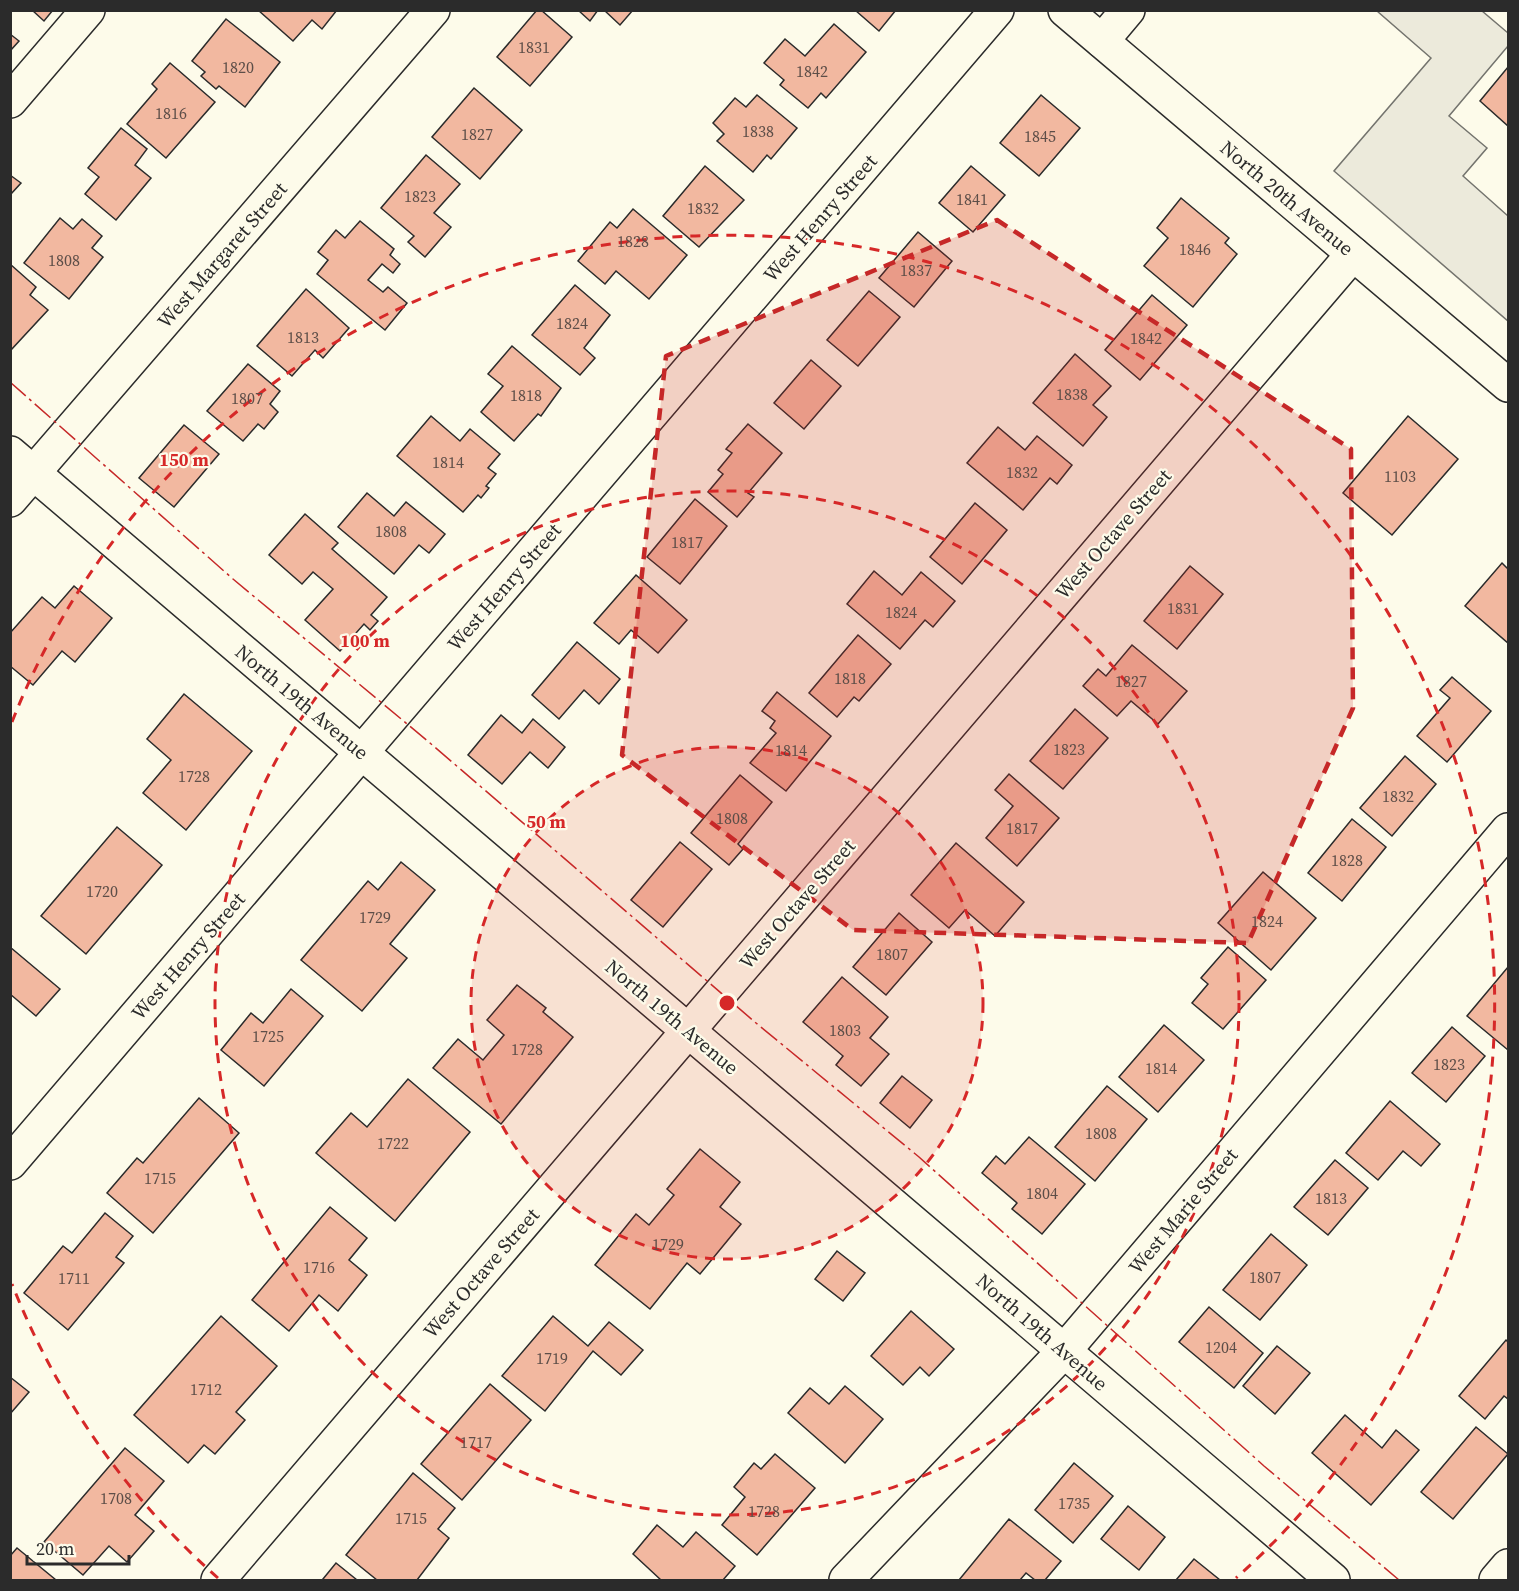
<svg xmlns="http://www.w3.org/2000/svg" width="1519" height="1591" font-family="'Source Serif 4',serif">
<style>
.parking{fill:#eceadb;stroke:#74746e;stroke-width:1.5}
.building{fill:#f2b8a0;stroke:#2b2b2b;stroke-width:1.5}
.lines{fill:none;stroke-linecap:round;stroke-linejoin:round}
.minor-casing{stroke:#2b2b2b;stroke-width:36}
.major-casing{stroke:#2b2b2b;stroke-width:36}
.minor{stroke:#fdfbea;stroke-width:33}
.major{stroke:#fdfbea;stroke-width:33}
.power{stroke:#c62828;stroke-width:1.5;stroke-dasharray:21 4.5 3 4.5;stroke-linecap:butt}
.marked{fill:#c62828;fill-opacity:0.2;stroke:#c62828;stroke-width:4.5;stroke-dasharray:12 8;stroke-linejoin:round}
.ring{fill:none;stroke:#d62828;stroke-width:3;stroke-dasharray:10 8}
.labels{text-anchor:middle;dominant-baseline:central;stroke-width:4.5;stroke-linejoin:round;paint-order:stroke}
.number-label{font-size:16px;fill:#5d4e48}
.street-label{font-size:20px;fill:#2b2b2b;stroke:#fdfbea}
.centre{fill:#d62828;stroke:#fdfbea;stroke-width:3}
.ring-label{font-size:18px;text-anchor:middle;font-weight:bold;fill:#d62828;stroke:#fdfbea;stroke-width:4.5;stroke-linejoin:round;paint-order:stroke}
</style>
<rect width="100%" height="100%" fill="#fdfbea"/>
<path class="parking" d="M1377,11h105l26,22v13l-59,70 38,32 -24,28 45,40v105l-174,-150 97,-113z"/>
<g class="building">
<path d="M32,10h21l-9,11z"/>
<path d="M258,10h79l-15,19 -10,-9 -19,21z"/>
<path d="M537,10h4l31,27 -42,49 -33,-29z"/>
<path d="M578,10h20l-8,11z"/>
<path d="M604,10h29l-13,15z"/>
<path d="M855,10h41l-17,21z"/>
<path d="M226,19l54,43 -35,45 -26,-21 -3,3 -15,-13 4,-4 -13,-11z"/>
<path d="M834,24l32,28 -40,46 -5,-5 -13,15 -28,-23 4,-5 -20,-17 21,-24 20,17z"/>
<path d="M10,34l9,7 -9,10z"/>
<path d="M170,63l45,39 -49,56 -39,-34 30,-35 -5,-5z"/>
<path d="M1508,67v59l-28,-25z"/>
<path d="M474,88l48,42 -42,49 -48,-42z"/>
<path d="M757,95l40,33 -26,31 -4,-4 -14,17 -36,-31 7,-7 -11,-11 22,-25 11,9z"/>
<path d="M1041,95l39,33 -41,48 -39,-33z"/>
<path d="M121,128l26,21 -12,16 16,13 -35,42 -31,-26 14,-17 -11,-9z"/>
<path d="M426,155l34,29 -26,29 17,14 -26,30 -17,-15 6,-6 -33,-28z"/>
<path d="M705,166l39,34 -45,47 -36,-31z"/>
<path d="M971,166l34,29 -32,37 -34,-29z"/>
<path d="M10,175l11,8 -11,12z"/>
<path d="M1181,198l48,40 -4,5 12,11 -44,53 -49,-41 24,-28 -11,-10z"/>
<path d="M633,209l54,46 -38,44 -33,-28 -11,13 -27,-23 32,-39 7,6z"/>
<path d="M60,218l13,11 9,-10 20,17 -10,12 11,9 -34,42 -45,-36z"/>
<path d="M360,221l34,28 -4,6 10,9 -7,9 -11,-9 -14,16 15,12 5,-5 19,16 -22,27 -68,-56 11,-14 -10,-8 18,-22 9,8z"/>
<path d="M918,232l34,29 -38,46 -35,-29z"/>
<path d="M10,264l26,23 -6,8 18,15 -38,41z"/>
<path d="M575,285l35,30 -26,33 11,10 -15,17 -48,-40z"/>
<path d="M306,289l43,39 -26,30 -8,-8 -23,26 -35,-30z"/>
<path d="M869,291l31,26 -42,49 -31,-26z"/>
<path d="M1152,295l35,30 -47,55 -35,-30z"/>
<path d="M512,346l49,42 -20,28 -3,-2 -24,27 -33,-29 22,-26 -15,-12z"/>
<path d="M1075,354l36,32 -18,19 14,12 -24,29 -50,-43z"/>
<path d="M811,360l30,26 -37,43 -30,-26z"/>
<path d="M248,364l32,27 -10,13 8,8 -14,17 -6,-5 -15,17 -36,-30z"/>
<path d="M431,416l29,25 10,-12 30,25 -12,14 8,6 -10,12 3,2 -8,10 -3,-3 -15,17 -66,-56z"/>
<path d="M1408,416l50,43 -66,76 -49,-42z"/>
<path d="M748,424l34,29 -34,40 6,4 -17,20 -29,-25 15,-18 -5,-4 14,-17 -6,-4z"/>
<path d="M184,425l35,29 -45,53 -35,-29z"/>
<path d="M998,427l27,23 12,-14 35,29 -15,19 -7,-6 -27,32 -56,-47z"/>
<path d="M367,493l27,23 12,-14 39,32 -16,19 -10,-8 -25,29 -56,-47z"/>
<path d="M695,499l32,27 -47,58 -33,-27z"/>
<path d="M975,503l32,27 -45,54 -32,-27z"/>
<path d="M305,514l33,29 -6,6 55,48 -16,18 7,6 -8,9 -6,-6 -24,27 -35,-31 28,-31 -20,-17 -11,12 -33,-29z"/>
<path d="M1502,563l6,6v74l-43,-37z"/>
<path d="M1190,566l33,28 -46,55 -33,-28z"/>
<path d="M874,571l28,24 19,-23 34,29 -22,26 -8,-7 -25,29 -53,-45z"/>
<path d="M636,575l51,45 -29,33 -27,-23 -12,14 -25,-21z"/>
<path d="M74,586l38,32 -37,44 -13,-11 -29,34 -23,-19v-33l32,-36 13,11z"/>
<path d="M858,635l33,29 -32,37 -5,-4 -17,20 -28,-24z"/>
<path d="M577,642l43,37 -21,25 -15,-14 -25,29 -27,-24z"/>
<path d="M1132,645l55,46 -29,33 -27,-23 -14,15 -34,-30 15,-17 8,7z"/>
<path d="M1452,677l39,34 -44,51 -30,-26 33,-38 -10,-8z"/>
<path d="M777,692l54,44 -45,55 -36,-28 26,-30 -6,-5 5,-7 -13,-10z"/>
<path d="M184,694l68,57 -66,79 -43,-37 28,-33 -24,-21z"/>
<path d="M1075,709l33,29 -45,51 -33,-28z"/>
<path d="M501,715l21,18 11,-14 32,28 -17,21 -18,-16 -28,32 -34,-29z"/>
<path d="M1405,756l31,28 -44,52 -32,-28z"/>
<path d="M1009,774l50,44 -42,48 -31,-28 27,-32 -18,-16z"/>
<path d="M740,775l32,27 -34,42 5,5 -14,16 -38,-32z"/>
<path d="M1352,819l34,28 -44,54 -34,-28z"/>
<path d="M117,827l45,38 -76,89 -45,-38z"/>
<path d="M680,842l32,27 -49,58 -32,-27z"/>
<path d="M956,843l68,59 -29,34 -30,-26 -16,18 -38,-33z"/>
<path d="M401,862l34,28 -45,54 17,14 -45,53 -61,-51 67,-79 10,9z"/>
<path d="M1263,872l53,46 -45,52 -53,-47z"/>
<path d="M899,913l33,29 -46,53 -33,-28z"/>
<path d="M10,947l50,42 -24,27 -26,-22z"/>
<path d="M1228,947l38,33 -43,49 -31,-26 16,-19 -7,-6z"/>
<path d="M1508,967v83l-41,-34z"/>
<path d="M842,977l46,40 -18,21 19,16 -28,32 -25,-21 7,-9 -40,-34z"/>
<path d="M517,985l29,23 -3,4 30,25 -72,87 -68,-56 25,-29 25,21 21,-25 -17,-15z"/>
<path d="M291,989l32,27 -59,70 -43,-36 30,-37 12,10z"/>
<path d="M1164,1025l40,35 -46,52 -39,-35z"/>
<path d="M1452,1027l33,29 -39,46 -34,-29z"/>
<path d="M902,1076l30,24 -22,28 -30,-25z"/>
<path d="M408,1079l62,53 -75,89 -79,-68 35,-40 16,14z"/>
<path d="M1107,1086l40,33 -52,62 -40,-34z"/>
<path d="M199,1098l40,35 -86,100 -46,-40 30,-35 6,5z"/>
<path d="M1390,1101l50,43 -19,22 -18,-15 -25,29 -32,-27z"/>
<path d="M1029,1137l56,47 -43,50 -30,-25 5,-6 -35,-30 14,-17 9,8z"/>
<path d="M700,1149l40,33 -20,25 21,17 -41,50 -13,-11 -37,46 -55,-44 41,-51 13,11 25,-30 -7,-6z"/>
<path d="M1335,1160l33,28 -40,47 -34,-28z"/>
<path d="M330,1207l37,31 -18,22 18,15 -29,36 -19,-16 -30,36 -37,-31z"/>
<path d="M105,1213l28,23 -17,21 8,6 -56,67 -44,-37 39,-47 9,7z"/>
<path d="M1271,1234l36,31 -47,55 -37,-30z"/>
<path d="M837,1251l28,22 -22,28 -28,-22z"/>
<path d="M1209,1307l54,46 -29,35 -55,-46z"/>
<path d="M911,1311l43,38 -25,27 -9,-9 -17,18 -32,-29z"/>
<path d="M221,1316l56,50 -41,46 9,8 -30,34 -11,-9 -16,18 -54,-48z"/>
<path d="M553,1316l35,30 21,-24 34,28 -22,25 -28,-24 -48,60 -43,-35z"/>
<path d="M1506,1340l2,2v57l-4,-3 -19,23 -26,-23z"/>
<path d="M1277,1346l33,27 -35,41 -32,-28z"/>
<path d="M10,1377l19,15 -19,22z"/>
<path d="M490,1384l41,36 -69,80 -41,-36z"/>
<path d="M845,1386l38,33 -38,44 -57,-50 22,-25 19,16z"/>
<path d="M1345,1415l37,33 14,-18 23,20 -48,55 -59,-52z"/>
<path d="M1476,1427l32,27 -55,65 -32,-27z"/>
<path d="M125,1448l39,33 -29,34 19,16 -27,31 -18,-16 -26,29 -39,-33z"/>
<path d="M775,1454l40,34 -58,67 -35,-30 23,-28 -11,-10 20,-24 7,6z"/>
<path d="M1074,1463l39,33 -40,47 -38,-33z"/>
<path d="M413,1473l42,35 -17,21 11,9 -32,42h-40l-31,-25z"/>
<path d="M1128,1506l37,31 -26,33 -38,-31z"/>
<path d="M1009,1519l52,42 -16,19h-10l-9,-7 -6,7h-61z"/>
<path d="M657,1525l26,22 13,-15 39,34 -12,14h-62l-28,-26z"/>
<path d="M17,1548l39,32h-46v-24z"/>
<path d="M1194,1559l26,21h-44z"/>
<path d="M336,1563l21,17h-33l-1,-1z"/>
</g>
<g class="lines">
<g class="minor-casing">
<g id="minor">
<path d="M1102,41l26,-31"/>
<path d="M10,101l78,-91"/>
<path d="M10,453l1323,1127"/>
<path d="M10,500l423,-490"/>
<path d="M10,1163l987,-1153"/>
<path d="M218,1580l1135,-1326"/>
<path d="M846,1580l218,-229 444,-521"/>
<path d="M1496,1580l12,-14"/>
</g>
</g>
<g class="major-casing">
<path id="major" d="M1065,10l443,375"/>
</g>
<use href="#minor" class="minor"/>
<use href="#major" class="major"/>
<path class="power" d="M10,382l223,197 197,164 326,280 163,134 345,309 135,114"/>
</g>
<path class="marked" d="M997,220l354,229 2,259 -105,235 -395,-13 -231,-175 44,-399z"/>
<circle cx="727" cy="1003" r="256" fill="#d62828" fill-opacity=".12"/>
<g class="ring">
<circle cx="727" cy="1003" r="256"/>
<circle cx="727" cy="1003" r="512"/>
<path d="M218 1578A768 768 0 0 1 12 1284M12 722A768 768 0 1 1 1236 1578"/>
</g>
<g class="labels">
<g class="number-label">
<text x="534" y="47">1831</text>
<text x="238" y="67">1820</text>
<text x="812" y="71">1842</text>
<text x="171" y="113">1816</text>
<text x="758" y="131">1838</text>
<text x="477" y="134">1827</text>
<text x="1040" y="136">1845</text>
<text x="420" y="196">1823</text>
<text x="972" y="199">1841</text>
<text x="703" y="208">1832</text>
<text x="633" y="241">1828</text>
<text x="1195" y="249">1846</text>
<text x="64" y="260">1808</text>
<text x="916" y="270">1837</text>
<text x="572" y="323">1824</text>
<text x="303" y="337">1813</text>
<text x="1146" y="338">1842</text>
<text x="1072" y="394">1838</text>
<text x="526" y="395">1818</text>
<text x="247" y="398">1807</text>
<text x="448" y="462">1814</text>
<text x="1022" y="472">1832</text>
<text x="1400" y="476">1103</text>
<text x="391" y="531">1808</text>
<text x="687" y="542">1817</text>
<text x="1183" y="608">1831</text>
<text x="901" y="612">1824</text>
<text x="850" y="678">1818</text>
<text x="1131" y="681">1827</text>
<text x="1069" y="749">1823</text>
<text x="791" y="750">1814</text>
<text x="194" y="776">1728</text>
<text x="1398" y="796">1832</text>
<text x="732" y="818">1808</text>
<text x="1022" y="828">1817</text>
<text x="1347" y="860">1828</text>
<text x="102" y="891">1720</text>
<text x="375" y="917">1729</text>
<text x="1267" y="921">1824</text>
<text x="892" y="954">1807</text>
<text x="845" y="1030">1803</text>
<text x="268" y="1036">1725</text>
<text x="527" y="1049">1728</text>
<text x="1449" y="1064">1823</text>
<text x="1161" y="1068">1814</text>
<text x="1101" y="1133">1808</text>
<text x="393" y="1143">1722</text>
<text x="160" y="1178">1715</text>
<text x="1042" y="1193">1804</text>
<text x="1331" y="1198">1813</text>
<text x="668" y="1244">1729</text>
<text x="319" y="1267">1716</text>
<text x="1265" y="1277">1807</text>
<text x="74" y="1278">1711</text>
<text x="1221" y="1347">1204</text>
<text x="552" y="1358">1719</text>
<text x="206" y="1389">1712</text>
<text x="476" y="1442">1717</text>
<text x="116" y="1498">1708</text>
<text x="1074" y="1503">1735</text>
<text x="764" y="1511">1728</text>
<text x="411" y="1518">1715</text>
</g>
<g class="street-label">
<text transform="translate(1287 198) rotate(40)">North 20th Avenue</text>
<text transform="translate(820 218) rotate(-49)">West Henry Street</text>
<text transform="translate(222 255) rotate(-49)">West Margaret Street</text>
<text transform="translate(1113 534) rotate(-49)">West Octave Street</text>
<text transform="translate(504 587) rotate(-49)">West Henry Street</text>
<text transform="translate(302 702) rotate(40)">North 19th Avenue</text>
<text transform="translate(797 904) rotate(-49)">West Octave Street</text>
<text transform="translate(188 956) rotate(-49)">West Henry Street</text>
<text transform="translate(672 1017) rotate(40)">North 19th Avenue</text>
<text transform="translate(1183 1211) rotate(-50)">West Marie Street</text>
<text transform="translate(481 1273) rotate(-49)">West Octave Street</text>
<text transform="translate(1042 1332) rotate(41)">North 19th Avenue</text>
</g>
</g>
<circle cx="727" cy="1003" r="9" class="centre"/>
<g class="ring-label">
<text x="184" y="466">150 m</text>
<text x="365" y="647">100 m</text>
<text x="546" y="828">50 m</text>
</g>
<rect width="1519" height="1591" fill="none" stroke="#2b2b2b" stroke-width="24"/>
<path d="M27 1555v9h102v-9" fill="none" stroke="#2b2b2b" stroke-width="3"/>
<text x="36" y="1555" font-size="18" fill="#2b2b2b" stroke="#fdfbea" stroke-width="4.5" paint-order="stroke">20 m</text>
</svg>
